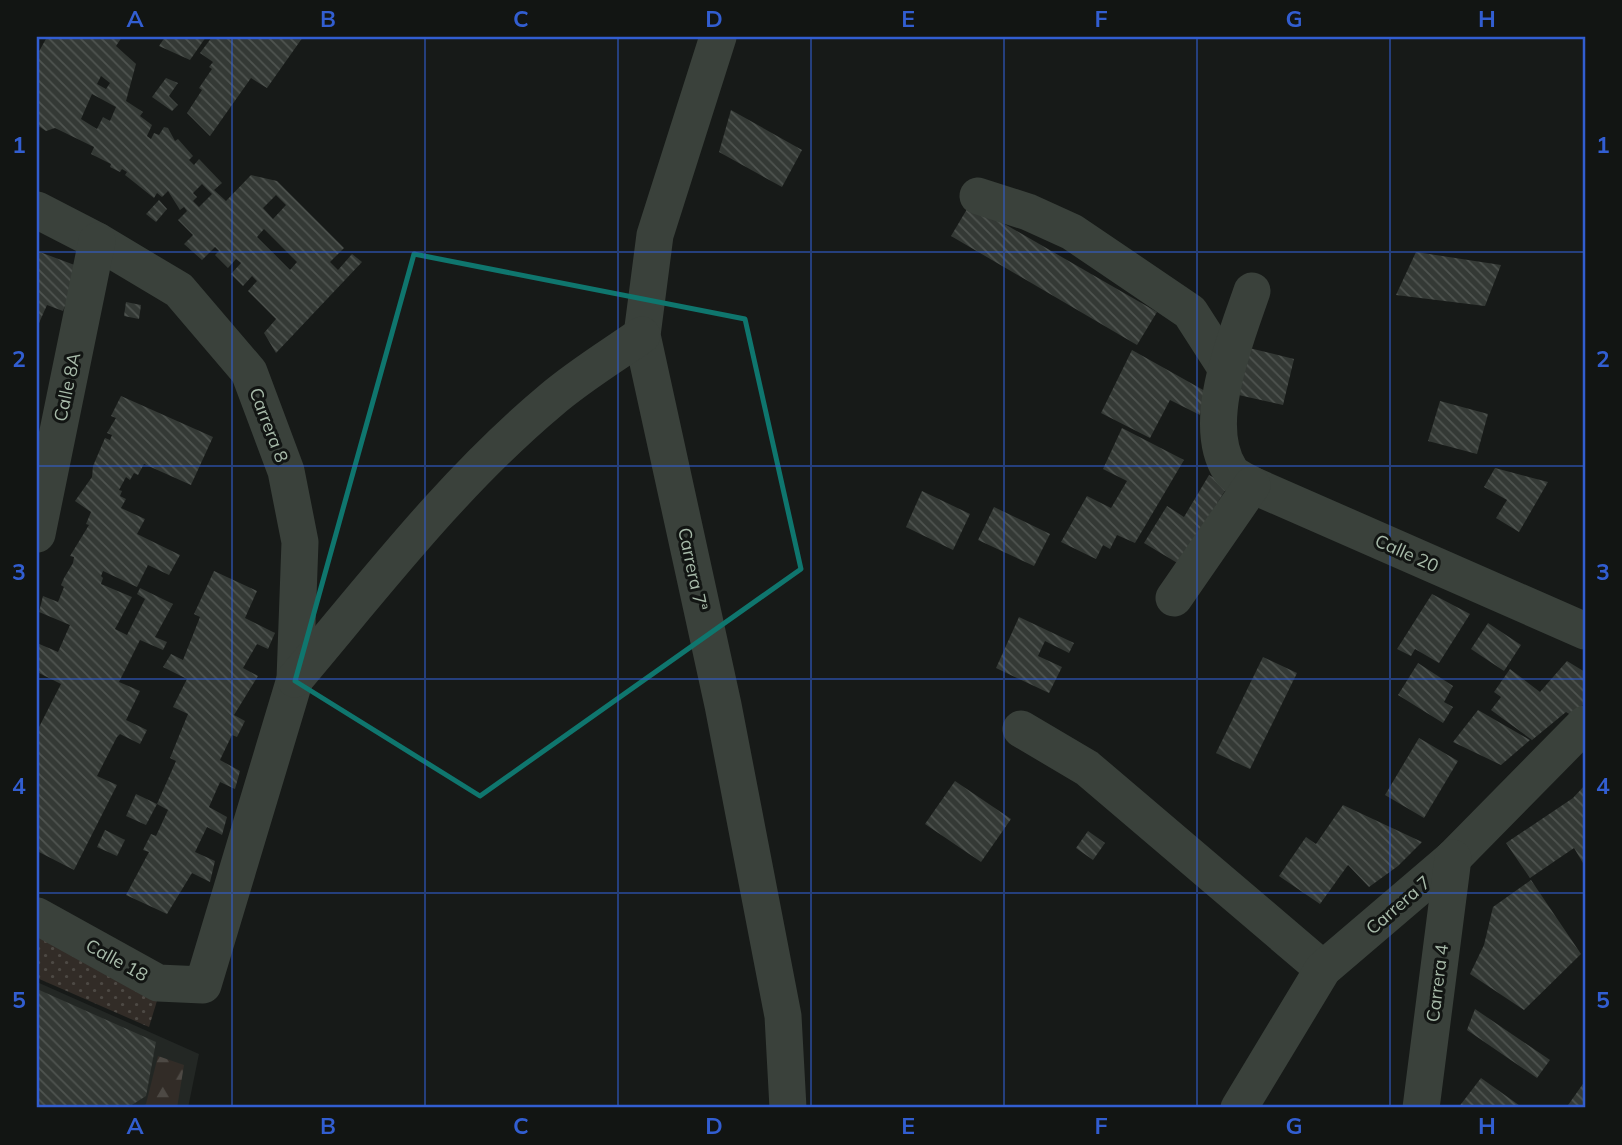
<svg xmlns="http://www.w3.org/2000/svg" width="1622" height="1145" font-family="Mulish,sans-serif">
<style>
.built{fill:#232724}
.grass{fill:url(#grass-dots)}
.forest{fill:url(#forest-firs)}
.building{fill:url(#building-back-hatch);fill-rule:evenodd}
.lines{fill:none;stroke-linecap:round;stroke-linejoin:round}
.street{stroke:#3a413b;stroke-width:37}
.marked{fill:none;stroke:#0f766e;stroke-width:5;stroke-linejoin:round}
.grid{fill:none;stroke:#325ed1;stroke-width:2;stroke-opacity:0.55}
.labels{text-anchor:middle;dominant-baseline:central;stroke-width:6;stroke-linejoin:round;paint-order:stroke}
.street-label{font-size:18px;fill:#a8bbaa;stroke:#121513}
.neatline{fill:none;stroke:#325ed1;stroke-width:2.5}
.grid-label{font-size:23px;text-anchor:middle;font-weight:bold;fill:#325ed1}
</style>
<defs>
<pattern id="grass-dots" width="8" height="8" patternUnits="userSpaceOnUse" patternTransform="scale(1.75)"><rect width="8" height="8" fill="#322c27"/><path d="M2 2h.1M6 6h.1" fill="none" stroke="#4d4944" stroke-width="1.8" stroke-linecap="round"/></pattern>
<pattern id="forest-firs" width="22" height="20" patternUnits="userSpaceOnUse" patternTransform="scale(1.75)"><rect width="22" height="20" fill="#322c27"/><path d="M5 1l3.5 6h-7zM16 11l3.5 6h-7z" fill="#4d4944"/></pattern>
<pattern id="building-back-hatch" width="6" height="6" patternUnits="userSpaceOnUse" patternTransform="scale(1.75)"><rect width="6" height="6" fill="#343935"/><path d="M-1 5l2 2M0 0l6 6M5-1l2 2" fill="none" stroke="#4f5450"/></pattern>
</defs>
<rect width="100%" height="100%" fill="#171a18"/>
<path class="built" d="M37,982l162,72 -11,54h-151z"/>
<path class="grass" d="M37,930l123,61 -11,36 -112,-49z"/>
<path class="forest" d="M158,1056l26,9 -7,43h-37l6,-4z"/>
<g class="building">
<path d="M47,37h75l-6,9 20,18 -10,37 17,11 -3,4 12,9 -5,11 4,3 3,-6 5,2 5,-8 4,1 7,13 3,-2 15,17 -4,4 5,5 5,-6 23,24 -8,7 12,11 25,-26 26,6 67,67 -14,14 8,8 14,-16 10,8 -86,91 -12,-20 12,-14 -28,-28 9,-10 -5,-5 -9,10 -12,-12 10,-11 -5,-4 -8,9 -13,-13 4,-4 -4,-4 -13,13 -18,-16 9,-9 -15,-15 9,-9 -3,-4 -4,3 -12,-19 -6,6 -5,-4 -3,5 -29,-23 2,-3 -5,-3 -2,3 -10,-5 1,-3 -20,-10 3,-7 -39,-19 -9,3 -9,-6v-70zM101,76l9,7 -4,6 -9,-5zM92,94l24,13 -6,14 -7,-4 -6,12 -16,-10zM202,184l10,10 -13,13 -6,-6 4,-4 -4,-4zM276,195l10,10 -13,14 -10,-11zM264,229l33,33 -7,8 -33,-33z"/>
<path d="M165,37h41l-16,23 -31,-14z"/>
<path d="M212,37h91l-36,51 -16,-10 -41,58 -23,-23 15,-23 -3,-2 13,-19 -3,-2 4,-5 -13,-9z"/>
<path d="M166,78l12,5 -9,13 9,9 -6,6 -20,-14z"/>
<path d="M731,110l71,40 -20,37 -63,-35z"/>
<path d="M159,200l8,9 -11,13 -10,-8z"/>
<path d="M970,204l187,108 -20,33 -186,-109z"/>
<path d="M37,251l43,16 -17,44 -16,-6 -8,18 -2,-1z"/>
<path d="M1416,252l85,13 -16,41 -89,-11z"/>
<path d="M126,302l15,3 -2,14 -15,-3z"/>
<path d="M1245,347l49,12 -11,46 -49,-11z"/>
<path d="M1132,350l73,41 -5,24 -30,-15 -20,38 -49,-25z"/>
<path d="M121,396l92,41 -22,48 -47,-21 -6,11 -4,-2 -4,7 -4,-3 -7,13 3,1 -2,5 6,3 -5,9 24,11 -8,15 43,21 -11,20 -21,-10 -11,22 -34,-16 -2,5 2,2 -2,6 31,13 -17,32 12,6 18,-36 -8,-5 3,-6 33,16 -18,33 12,5 -4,8 -23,-10 -21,42 21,9 -14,29 21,10 -7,14 -20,-10 -3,3 -20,39 20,9 -43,85 -37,-19v-120l24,-47 -24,-12v-29l21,9 12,-27 -31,-13 4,-16 15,6 6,-15 -3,-2 3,-7 9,-15 1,-6 -4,-1 19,-31 -3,-1 5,-12 -16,-11 17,-24 1,-11 12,-28 5,2 2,-5 -5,-2 9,-15 -5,-2z"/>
<path d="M1440,401l48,13 -11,40 -49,-13z"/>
<path d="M1122,428l62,32 -49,83 -18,-8 -7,14 -7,-4 -7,14 -35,-17 26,-46 24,12 16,-27 -24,-12z"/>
<path d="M1495,468l53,14 -29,50 -23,-14 11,-18 -23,-13z"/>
<path d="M1209,475l19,11 -49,78 -35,-21 23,-37 17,11z"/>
<path d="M922,491l48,23 -17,36 -47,-23z"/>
<path d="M994,507l56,27 -16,32 -56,-26z"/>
<path d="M214,571l43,20 -12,27 30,15 -7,16 -11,-5 -14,24 15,8 -24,39 11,6 -8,16 -5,-2 -12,25 20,11 -5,18 -15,-7 -11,25 18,10 -5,18 -15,-8 -12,25 20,9 -5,21 -18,-9 -25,41 -41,-19 23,-43 -6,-2 8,-16 5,2 12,-26 -11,-6 19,-43 -6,-3 18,-44 -15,-7 14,-28 -24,-12 8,-13 12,6 17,-43 -6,-3z"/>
<path d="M1432,594l38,20 -31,49 -24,-14 -4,7 -14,-7z"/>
<path d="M1019,617l55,26 -5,10 -24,-12 -7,15 24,11 -13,26 -53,-25z"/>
<path d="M1488,623l33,22 -17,26 -33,-22z"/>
<path d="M1263,657l34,16 -47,96 -34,-16z"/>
<path d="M1567,661l18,11v30l-11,15 -8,-5 -34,28 -41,-30 10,-13 -7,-5 16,-23 30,23z"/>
<path d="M1418,663l35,23 -9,16 9,5 -10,16 -45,-28z"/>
<path d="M1478,710l52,30 -29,25 -48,-23z"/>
<path d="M1419,738l39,23 -34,57 -39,-23z"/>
<path d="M955,781l56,38 -30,43 -56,-38z"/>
<path d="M1585,785v76l-2,2 -9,-15 -44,30 -24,-35 67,-45z"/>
<path d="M136,794l21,10 -11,21 -20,-9z"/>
<path d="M1343,805l79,37 -24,24 -29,21 -21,-22 -28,39 -41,-28 27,-39 10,7z"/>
<path d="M105,830l20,10 -8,16 -20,-9z"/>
<path d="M1088,831l17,12 -12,17 -17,-12z"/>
<path d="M1531,880l50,74 -57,56 -54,-36 14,-29 9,-38z"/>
<path d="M37,989l119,53 -10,54 -19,12h-90z"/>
<path d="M1475,1009l75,51 -13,18 -70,-48z"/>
<path d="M1481,1078l42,30h-65z"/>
<path d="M1585,1081v27h-19z"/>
</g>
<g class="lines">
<g class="street">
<path d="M718,37l-63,198 -13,100 81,370 60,311 5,92"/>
<path d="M978,196l50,16 44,20 118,80 36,56"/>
<path d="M37,210l60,31 82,49 70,82 37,99 14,71 -5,137 -92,306 -45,-2 -121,-67"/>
<path d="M1252,291c-16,47 -52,133 -22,179 4,6 15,11 22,15l333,146"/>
<path d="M37,534l60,-293"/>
<path d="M1174,598l78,-113"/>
<path d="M295,679c81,-96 159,-198 256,-279 28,-24 61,-44 91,-65"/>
<path d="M1021,729l66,39 236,201"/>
<path d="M1239,1108l84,-139 130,-111 132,-134"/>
<path d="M1421,1108l32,-250"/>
</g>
</g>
<path class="marked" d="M414,254l331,65 56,250 -321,227 -185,-115z"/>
<path class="grid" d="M232,37v1071M425,37v1071M618,37v1071M811,37v1071M1004,37v1071M1197,37v1071M1390,37v1071M37,252h1548M37,466h1548M37,679h1548M37,893h1548"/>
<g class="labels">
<g class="street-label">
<text transform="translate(67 387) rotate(-78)">Calle 8A</text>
<text transform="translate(269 425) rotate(69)">Carrera 8</text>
<text transform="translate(1407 553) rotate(24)">Calle 20</text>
<text transform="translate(693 569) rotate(78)">Carrera 7ª</text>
<text transform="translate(1398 905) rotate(-41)">Carrera 7</text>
<text transform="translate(117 960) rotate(29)">Calle 18</text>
<text transform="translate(1437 983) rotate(-83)">Carrera 4</text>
</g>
</g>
<rect width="1622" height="1145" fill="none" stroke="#121513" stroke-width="77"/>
<rect x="38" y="38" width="1546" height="1068" class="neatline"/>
<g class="grid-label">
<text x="135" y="27">A</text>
<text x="328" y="27">B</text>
<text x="521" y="27">C</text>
<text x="714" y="27">D</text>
<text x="908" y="27">E</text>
<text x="1101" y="27">F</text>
<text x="1294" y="27">G</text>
<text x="1487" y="27">H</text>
<text x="19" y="153">1</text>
<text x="1603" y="153">1</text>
<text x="19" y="367">2</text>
<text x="1603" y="367">2</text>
<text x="19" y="580">3</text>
<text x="1603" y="580">3</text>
<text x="19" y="794">4</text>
<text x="1603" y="794">4</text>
<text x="19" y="1008">5</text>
<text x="1603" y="1008">5</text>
<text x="135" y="1134">A</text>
<text x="328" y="1134">B</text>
<text x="521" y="1134">C</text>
<text x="714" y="1134">D</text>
<text x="908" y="1134">E</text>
<text x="1101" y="1134">F</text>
<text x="1294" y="1134">G</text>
<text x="1487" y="1134">H</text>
</g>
</svg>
